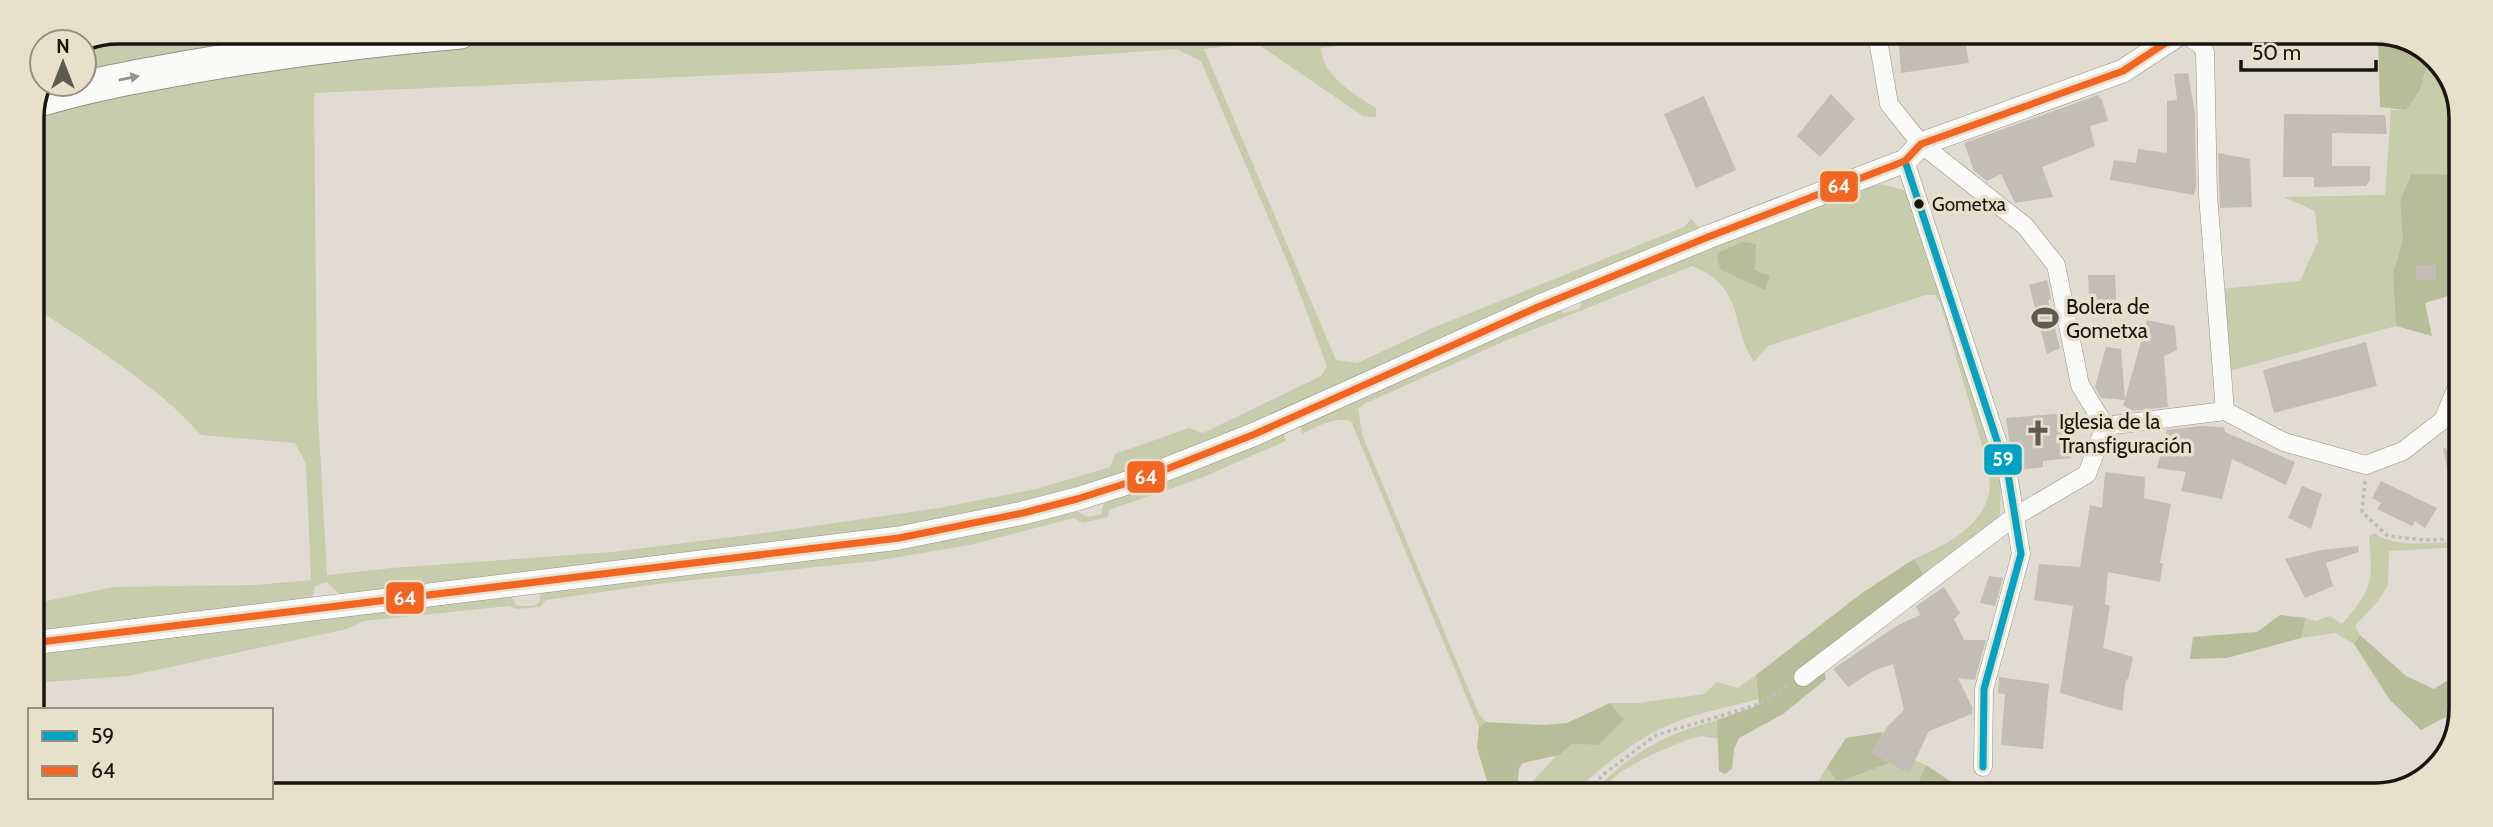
<svg xmlns="http://www.w3.org/2000/svg" width="2493" height="827" font-family="Cabin,sans-serif">
<style>
.green{fill:#c7ccac;fill-rule:evenodd}
.forest{fill:#b7bd98}
.building{fill:#c2beb6}
.lines{fill:none;stroke-linecap:round;stroke-linejoin:round}
.minor-casing{stroke:#96938b;stroke-width:19}
.tertiary-casing{stroke:#96938b;stroke-width:24}
.motorway-casing{stroke:#96938b;stroke-width:35}
.path{stroke:#bfbdb9;stroke-width:3.5;stroke-dasharray:3.5 3.5;stroke-linecap:butt}
.minor{stroke:#fafaf8;stroke-width:18}
.tertiary{stroke:#fafaf8;stroke-width:23}
.motorway{stroke:#fafaf8;stroke-width:33}
.bus-1-casing{stroke:#e7e0cb;stroke-width:12}
.bus-2-casing{stroke:#e7e0cb;stroke-width:12}
.bus-1{stroke:#01a2c4;stroke-width:7}
.bus-2{stroke:#f26522;stroke-width:7}
.oneway{fill:#94938f}
.bus-dot{fill:#18150e;stroke:#e7e0cb;stroke-width:2.5}
.labels{text-anchor:middle;dominant-baseline:central;stroke-width:7;stroke-linejoin:round;paint-order:stroke}
.bus-label{font-size:19px;fill:#18150e;stroke:#e7e0cb;text-anchor:start}
.poi-label{font-size:21px;fill:#18150e;stroke:#e7e0cb;text-anchor:start}
.rim{fill:none;stroke:#18150e;stroke-width:3.5}
.line-badge{stroke:#e7e0cb;stroke-width:2.5}
.badge-label{font-size:19px;text-anchor:middle;font-weight:bold;fill:#fff}
</style>
<rect width="100%" height="100%" fill="#e1dcd1"/>
<g class="green">
<path d="M873,33h705l-197,8 -60,7c1,28 33,46 55,60v9l-13,-1 -107,-73 -52,6 132,311 21,3 78,-36 249,-100 7,-8 10,10 -529,228 -144,45 -165,31 -523,62 -13,-13 -12,4 -3,13 -280,32v-27l81,-17 142,-2 56,-5 -5,-116 -11,-21 -94,-8c-44,-50 -114,-93 -169,-129l1,-192 39,-12 264,-45 146,-12zM1176,49l25,12 90,209 36,96 -6,10 -118,57 -14,-5 -74,26 -5,13 -74,22 -97,19 -160,23 -167,21 -221,16 -64,7 -10,-179 -3,-303 641,-28z"/>
<path d="M252,41l-168,39v-34z"/>
<path d="M2430,56l13,9 18,47v63h-51l-10,25 3,40 -10,33 3,53 -167,45 -8,-82 79,-8 18,-40 -3,-30 -31,-14 101,-2 6,-85h15l14,-20z"/>
<path d="M1877,183l27,7 14,21 83,275 -1,27 -5,11 -70,54 -11,-19c29,-13 68,-31 75,-66 2,-12 -1,-25 -4,-37l-45,-154 -5,-7h-9l-158,51 -14,16c-25,-39 -8,-74 -62,-96l-185,74 -143,64 -6,5 5,28 104,249 12,28 7,8 -7,5 -128,-306c-17,-5 -34,6 -49,13l-2,-11 259,-116 4,6 16,-4 2,-4 -1,-6zM1755,244v26l10,20 -32,-15 -14,-23z"/>
<path d="M1283,432l3,9 -85,37 -92,32 -1,7 -26,6 -8,-5 -104,27 -95,16 -210,22 -119,17 -6,7 -24,2 -7,-3 -145,15 -17,8 -218,47 -97,7v-32l479,-55 6,10h16l6,-3 2,-11 533,-83c15,8 7,10 27,5l4,-14z"/>
<path d="M2374,533c24,16 57,9 85,9v5l-70,4 -1,34 -10,16 -23,25 5,9 -6,9 -19,-11 -34,5 5,-20 10,3 14,-5 12,8c31,-36 31,-40 27,-87z"/>
<path d="M1756,675l2,24c-32,9 -69,15 -98,30 -31,16 -63,40 -86,65h-53l35,-38 15,-12 28,1 25,-25 -14,-17h28l66,-9 13,-12 21,6z"/>
<path d="M1717,720l2,19 -18,-3 -15,4 -35,15 -31,17 -23,22h-6c40,-41 71,-59 126,-74z"/>
<path d="M1896,752l30,13 -8,18 -29,12h-79l17,-28 9,13h8l46,-17z"/>
</g>
<g class="forest">
<path d="M2378,35h20l32,21 -10,34 -14,20 -26,-3z"/>
<path d="M2411,174l50,1v106l-9,14 -27,8 7,33 -36,-10 -3,-53 10,-33 -3,-40z"/>
<path d="M1743,242l13,2 -1,26 15,6 -5,14 -44,-20 -4,-11 2,-7z"/>
<path d="M1914,559l11,19 -105,77 6,24 -43,35 -44,24 -5,11 -2,20 -7,5 -6,-3 -2,-51 42,-15 -3,-30 106,-82z"/>
<path d="M2280,615l26,3 -5,20 -74,20 -37,1 3,-22 64,-5z"/>
<path d="M2360,635l46,41 28,13 25,-16v37l-38,20 -31,-30 -36,-56z"/>
<path d="M1610,703l14,17 -25,25 -28,-1 -12,11 -36,8 -4,5 -2,26h-26l-14,-46 2,-21 7,-5 56,3 25,-2z"/>
<path d="M1883,732l-5,11 12,20 -46,17h-8l-9,-13 19,-29z"/>
<path d="M1926,765l39,26 -1,4h-31l-2,-12h-13z"/>
</g>
<g class="building">
<path d="M1964,34l5,29 -68,10 -2,-30z"/>
<path d="M2188,73l7,40 1,74 -2,8 -84,-15 4,-20 22,3 2,-14 29,4v-52l10,-1 -3,-26z"/>
<path d="M1831,94l24,25 -35,38 -23,-21z"/>
<path d="M2098,95l4,5 6,21 -18,5 5,20 -53,21 11,30 -38,6 -14,-29 -14,7 -13,-10 -10,-28z"/>
<path d="M1704,96l32,74 -40,18 -32,-74z"/>
<path d="M2284,114l101,1 2,19 -55,-1v33h38v14l-4,6 -52,1v-10h-31z"/>
<path d="M2218,153l32,6 2,48 -32,1z"/>
<rect x="2416" y="265" width="20" height="15"/>
<path d="M2088,275h27l2,39 -27,2z"/>
<path d="M2047,280l4,19 -3,2 12,47 -13,6 -18,-69z"/>
<path d="M2147,320l28,6 2,24 -13,6 4,51 -36,4 -9,-6 2,-5 -24,-2 -6,-11 11,-40 15,2 4,50z"/>
<path d="M2366,342l11,44 -103,27 -11,-43z"/>
<path d="M2067,413l4,45 -28,3v6l-24,3 -10,-31 -3,-21z"/>
<path d="M2200,426l24,1 1,5 70,30 -9,23 -54,-26 -10,40 -41,-8 5,-19 -29,-4 10,-38z"/>
<path d="M2443,448l17,3v46l-7,1z"/>
<path d="M2105,472l40,5 -1,21 27,6 -11,59h3l-3,19 -52,-10 -3,32 5,2 -7,42 30,9 -5,23 -2,-1 -4,32 -62,-18 13,-87 -39,-6 5,-36 41,3 10,-62 12,3z"/>
<path d="M2381,481l56,27 -12,20 -10,-7 -3,5 -35,-17 4,-6 -9,-5z"/>
<path d="M2302,486l20,8 -11,35 -23,-11z"/>
<path d="M2358,546l1,6 -33,11 7,23 -28,12 -20,-39 37,-9z"/>
<path d="M1989,576l14,2 -8,28 -15,-3z"/>
<path d="M1944,587l16,26 -6,6 10,21h22l-11,40 -17,-2 14,29v7l-43,17 -20,42 -38,-20 16,-26 17,-17 -11,-46 -20,7 -25,16 -15,-18 65,-44 22,-10 -4,-9z"/>
<path d="M1999,677l50,7 -6,65 -42,-4 4,-51 -7,-1z"/>
</g>
<g class="lines">
<g class="minor-casing">
<g id="minor">
<path d="M1877,34l12,70 32,40 104,82 31,39 24,120 25,41"/>
<path d="M2185,34l16,11 4,7 3,143 17,216"/>
<path d="M1905,161l103,313 13,80 -37,135 -1,78"/>
<path d="M1803,677l211,-160 73,-43 18,-48 120,-15 59,31 82,23 37,-14 40,-31 17,-40"/>
</g>
</g>
<g class="tertiary-casing">
<path id="tertiary" d="M32,643l867,-105 124,-25 54,-14 72,-23 106,-42 283,-127 170,-70 197,-76 16,-17 202,-73 56,-37"/>
</g>
<g class="motorway-casing">
<path id="motorway" d="M39,100c49,-15 100,-24 151,-33 90,-16 179,-27 270,-35"/>
</g>
<g class="path">
<path d="M2365,481l-3,31 26,24 36,4 35,-1"/>
<path d="M1983,783l1,12"/>
<path d="M1584,794l20,-20 52,-39 101,-30 32,-20"/>
</g>
<use href="#minor" class="minor"/>
<use href="#tertiary" class="tertiary"/>
<use href="#motorway" class="motorway"/>
<g class="bus-1-casing">
<path id="bus-1" d="M1905,161l103,313 13,80 -37,135 -1,78"/>
</g>
<g class="bus-2-casing">
<path id="bus-2" d="M32,643l867,-105 124,-25 54,-14 72,-23 106,-42 283,-127 170,-70 197,-76 16,-17 202,-73 56,-37"/>
</g>
<use href="#bus-1" class="bus-1"/>
<use href="#bus-2" class="bus-2"/>
</g>
<defs><path id="oneway-solid" d="M-6-.8H1V-3.2L6.5 0L1 3.2V.8H-6Z" transform="scale(1.75)"/></defs>
<use class="oneway" href="#oneway-solid" transform="translate(129 78) rotate(-12)"/>
<defs>
<g id="stadium-bare" transform="scale(2.1)"><path d="M0-5a6.5 5 0 1 0 0 10a6.5 5 0 1 0 0-10ZM-3.5-1.8h7v3.6h-7Z" fill="#5e5b52" stroke="#e7e0cb" stroke-width="2.5" paint-order="stroke"/></g>
<g id="church-bare" transform="scale(2.1)"><path d="M-1.2-6h2.4v3.5h3.3v2.4h-3.3V6h-2.4V-.1h-3.3v-2.4h3.3Z" fill="#5e5b52" stroke="#e7e0cb" stroke-width="2.5" paint-order="stroke"/></g>
</defs>
<g fill-rule="evenodd">
<use href="#stadium-bare" x="2045" y="318"/>
<use href="#church-bare" x="2038" y="433"/>
</g>
<circle class="bus-dot" cx="1919" cy="204" r="6"/>
<g class="labels">
<g class="bus-label">
<text x="1932" y="204">Gometxa</text>
</g>
<g class="poi-label">
<text x="2066" y="306">Bolera de<tspan x="2066" dy="24">Gometxa</tspan></text>
<text x="2059" y="421">Iglesia de la<tspan x="2059" dy="24">Transfiguración</tspan></text>
</g>
</g>
<path d="M0 0H2493V827H0ZM118 44H2375A74 74 0 0 1 2449 118V709A74 74 0 0 1 2375 783H118A74 74 0 0 1 44 709V118A74 74 0 0 1 118 44Z" fill="#e7e0cb" fill-rule="evenodd"/>
<path class="rim" d="M118 44H2375A74 74 0 0 1 2449 118V709A74 74 0 0 1 2375 783H118A74 74 0 0 1 44 709V118A74 74 0 0 1 118 44Z"/>
<g class="line-badge">
<rect x="1819" y="170" width="40" height="33" rx="7" fill="#f26522"/>
<rect x="1983" y="443" width="40" height="33" rx="7" fill="#01a2c4"/>
<rect x="1126" y="460" width="40" height="34" rx="7" fill="#f26522"/>
<rect x="385" y="581" width="40" height="34" rx="7" fill="#f26522"/>
</g>
<g class="badge-label">
<text x="1839" y="193">64</text>
<text x="2003" y="466">59</text>
<text x="1146" y="484">64</text>
<text x="405" y="605">64</text>
</g>
<rect x="28" y="708" width="245" height="91" fill="#e7e0cb" stroke="#948f7f" stroke-width="2"/>
<rect x="42" y="731" width="35" height="10" fill="#01a2c4" stroke="#948f7f" stroke-width="2"/>
<text x="91" y="743" font-size="21" fill="#18150e">59</text>
<rect x="42" y="766" width="35" height="10" fill="#f26522" stroke="#948f7f" stroke-width="2"/>
<text x="91" y="778" font-size="21" fill="#18150e">64</text>
<g transform="translate(63 63)"><circle r="33" fill="#e7e0cb" stroke="#948f7f" stroke-width="2"/>
<path d="M0-5L12 26L0 18L-12 26Z" fill="#5e5b52"/>
<text y="-10" font-size="19" font-weight="bold" text-anchor="middle" fill="#18150e">N</text>
</g>
<path d="M2241 60v10h135v-10" fill="none" stroke="#18150e" stroke-width="3.5"/>
<text x="2252" y="60" font-size="21" fill="#18150e" stroke="#e7e0cb" stroke-width="5" paint-order="stroke">50 m</text>
</svg>
